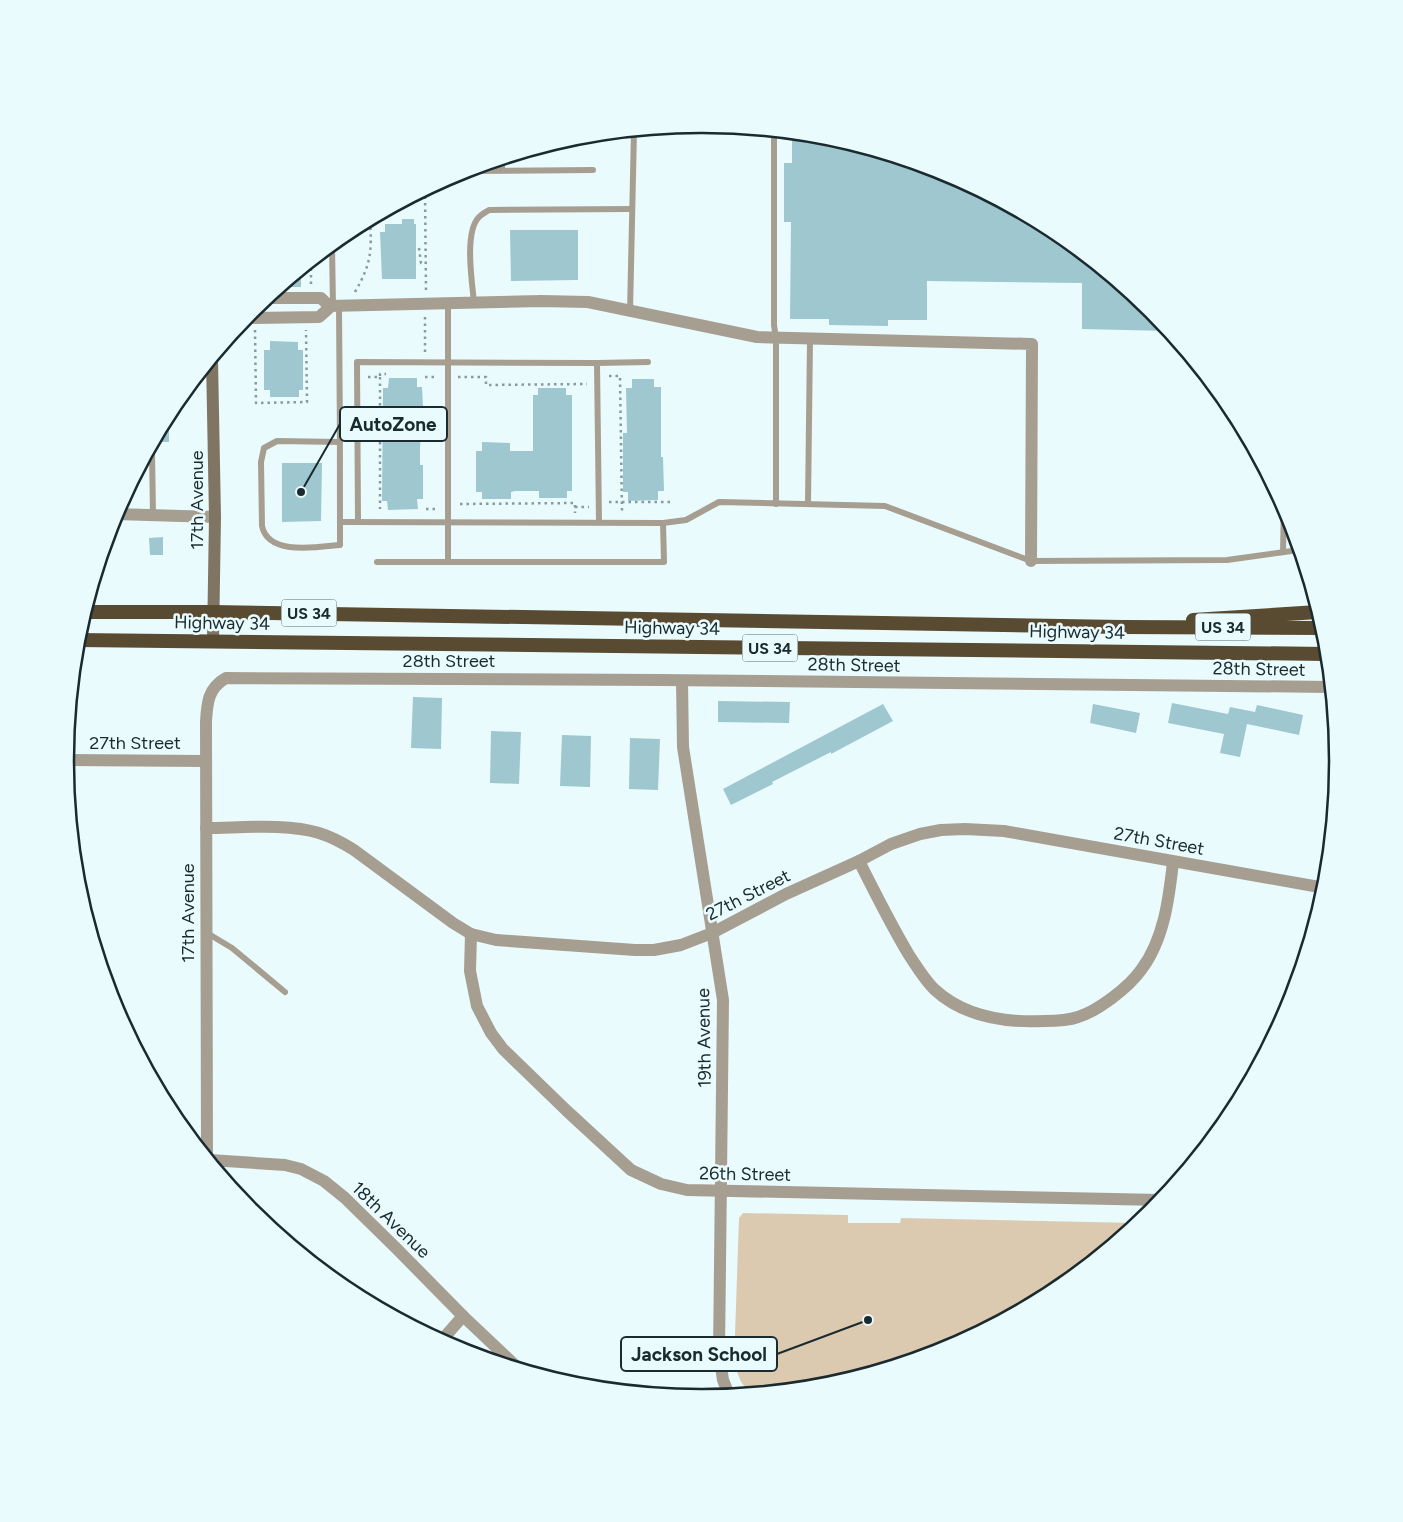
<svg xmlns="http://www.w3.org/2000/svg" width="1403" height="1522" font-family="Figtree,sans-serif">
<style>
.green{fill:#dccab0}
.building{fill:#9ec7d0}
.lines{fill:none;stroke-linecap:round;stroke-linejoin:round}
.path{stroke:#899a9d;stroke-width:2.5;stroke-dasharray:2.5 4;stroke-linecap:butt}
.service{stroke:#a79e92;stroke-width:6}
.minor{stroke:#a79e92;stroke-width:12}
.secondary{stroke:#807462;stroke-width:12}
.trunk{stroke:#594a32;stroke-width:14}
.labels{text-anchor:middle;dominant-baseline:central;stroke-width:5;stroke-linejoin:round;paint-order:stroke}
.shield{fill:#eafbfe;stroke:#58696c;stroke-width:1}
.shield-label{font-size:16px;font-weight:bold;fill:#1a2a2e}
.street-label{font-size:18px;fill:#1a2a2e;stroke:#eafbfe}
.rim{fill:none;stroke:#1a2a2e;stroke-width:2.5}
.leader{fill:none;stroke:#1a2a2e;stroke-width:2}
.callout-dot{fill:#1a2a2e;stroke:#eafbfe;stroke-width:2}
.callout{fill:#eafbfe;stroke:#1a2a2e;stroke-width:2}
.callout-label{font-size:19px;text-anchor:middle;font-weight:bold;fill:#1a2a2e}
</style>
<rect width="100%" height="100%" fill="#eafbfe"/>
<path class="green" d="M743,1213l105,2v8h52l1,-5 236,5 -82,67 -110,59 -120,36 -75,8 -9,-11 -7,-18 5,-146z"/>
<g class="building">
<path d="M792,133l34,4 119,36 110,59 97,79 16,20 -86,-2v-46l-155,-2v39h-39v6l-59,-1v-6h-39l1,-97h-7v-59h8z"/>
<path d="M402,219h12v5h2v55h-34l-2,-47h5v-8h17z"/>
<path d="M510,230h68v50l-67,1z"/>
<path d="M301,270v17h-20l12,-10z"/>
<path d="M270,341l28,1v8h5v40h-4v7h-29v-7h-6v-40h6z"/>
<path d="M389,378h28v9h5l2,40 -3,1 -1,21v16h3v34h-6l1,10 -30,1 -1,-9h-5l1,-113h5z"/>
<path d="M632,379h22v8h7v70h2l1,34h-6v9l-30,1v-9h-5v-59h4l-1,-45h6z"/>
<path d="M538,388h28v7h6v96h-5v7h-28v-7h-24l-4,1v7h-29v-7h-6v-41h6v-9l28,1v8h23v-56h5z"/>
<path d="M169,414v28h-15l1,-3z"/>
<path d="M282,463h40l-1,58 -39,1z"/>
<path d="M163,537v18h-13l-1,-17z"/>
<path d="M413,697l29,1 -1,51 -30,-1z"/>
<path d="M718,701l72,1 -1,21 -71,-1z"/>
<path d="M1172,703l56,11 2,-7 25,5 2,-7 46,10 -4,20 -52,-11 -7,33 -20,-4 4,-19 -56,-11z"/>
<path d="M883,704l10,17 -62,33v-2l-59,30 1,2 -42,21 -8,-16z"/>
<path d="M1093,704l47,9 -4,20 -46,-10z"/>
<path d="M491,731l30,1 -2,52 -29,-1z"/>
<path d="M562,735l29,1 -1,51 -30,-1z"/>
<path d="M630,738l30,1 -2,51 -29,-1z"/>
</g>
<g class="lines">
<g class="path">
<path d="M425,190l1,101"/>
<path d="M419,248l2,15h4"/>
<path d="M311,262v24"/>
<path d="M355,292c16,-28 17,-40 15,-72"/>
<path d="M425,317v36"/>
<path d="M255,330l1,73 51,-1 -1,-72"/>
<path d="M609,376h11l2,137"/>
<path d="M368,377h12v-3h6"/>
<path d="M380,377v132"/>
<path d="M425,377h13"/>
<path d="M458,377h28v8l101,-1"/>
<path d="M609,502h61"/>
<path d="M460,504l115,-1v10"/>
<path d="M575,507h14"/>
<path d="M426,509h12"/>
</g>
<g class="service">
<path d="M774,132v193l2,14v165"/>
<path d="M502,160v10"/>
<path d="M465,171l128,-1"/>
<path d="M332,245l1,61"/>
<path d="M474,302c-2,-20 -10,-70 5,-85 3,-3 7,-5 10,-7l143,-1"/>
<path d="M339,306c1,80 1,159 1,239 -23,2 -72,11 -78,-19l-1,-64 3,-14 13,-7 63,1"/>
<path d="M630,312l4,-181"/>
<path d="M597,363l51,-1"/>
<path d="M152,451l1,64"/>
<path d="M808,503l2,-163"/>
<path d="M340,522l323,1 23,-3 33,-18 166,4 146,55 196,-1 72,-10"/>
<path d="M358,522l-1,-160 240,1 2,159"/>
<path d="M1283,552l1,-46"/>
<path d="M377,562h287l-1,-39"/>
<path d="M448,562v-259"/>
<path d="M207,933l25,15 53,44"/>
</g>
<g class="minor">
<path d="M267,298h54l8,8"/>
<path d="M329,306l212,-5 47,1 169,35 275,7 -1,217"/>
<path d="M246,318l73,-1 9,-8 1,-3"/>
<path d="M115,514l100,3"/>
<path d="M682,681l1,66 40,253 -4,353 4,27 6,15"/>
<path d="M65,760l140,1"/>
<path d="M206,828c33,0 81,-5 113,5 13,4 24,10 35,17l99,73 18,11 25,6 139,10h19l27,-5 31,-12 74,-39 73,-33 32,-17 29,-10 21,-4 24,-1 39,2 321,57"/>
<path d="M859,861c16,32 32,64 50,94 8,12 15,24 25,34 30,28 70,34 110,32 11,0 23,0 34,-4 20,-6 51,-30 63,-47 23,-30 28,-72 32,-108"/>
<path d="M471,934l-1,37 7,35 14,27 12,16 64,62 64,59 30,14 26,6 474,10"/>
<path d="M207,1157l-1,-435c1,-19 2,-34 20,-44l435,2 670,7"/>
<path d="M210,1160l75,5 16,4 23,12 21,17 52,51 66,67 54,51"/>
<path d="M442,1340l21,-24"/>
</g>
<path class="secondary" d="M212,359l3,158 -2,124"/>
<g class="trunk">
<path d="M85,612h128l909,15 201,1"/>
<path d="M1193,620l125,-8"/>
<path d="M77,640l1250,14"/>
</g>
</g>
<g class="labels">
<g class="shield">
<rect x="281.5" y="599.5" width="55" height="27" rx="4"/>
<rect x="1195.5" y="613.5" width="55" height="27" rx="4"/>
<rect x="742.5" y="634.5" width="55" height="27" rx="4"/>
</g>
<g class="shield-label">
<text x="309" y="613">US 34</text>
<text x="1223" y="627">US 34</text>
<text x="770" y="648">US 34</text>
</g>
<g class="street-label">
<text transform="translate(197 500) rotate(-90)">17th Avenue</text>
<text transform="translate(222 623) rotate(1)">Highway 34</text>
<text transform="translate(672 628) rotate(1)">Highway 34</text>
<text transform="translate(1077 632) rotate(1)">Highway 34</text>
<text x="449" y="661">28th Street</text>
<text transform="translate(854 665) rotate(1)">28th Street</text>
<text transform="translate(1259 669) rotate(1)">28th Street</text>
<text x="135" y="743">27th Street</text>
<text transform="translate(1159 841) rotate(10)">27th Street</text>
<text transform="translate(748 895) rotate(-27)">27th Street</text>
<text transform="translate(188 913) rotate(-90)">17th Avenue</text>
<text transform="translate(704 1038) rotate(-91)">19th Avenue</text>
<text transform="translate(745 1174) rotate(1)">26th Street</text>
<text transform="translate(391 1220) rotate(44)">18th Avenue</text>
</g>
</g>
<path d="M0 0H1403V1522H0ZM701 133H702A627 627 0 0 1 1329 760V762A627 627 0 0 1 702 1389H701A627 627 0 0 1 74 762V760A627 627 0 0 1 701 133Z" fill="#eafbfe" fill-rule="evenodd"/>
<path class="rim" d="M701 133H702A627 627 0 0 1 1329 760V762A627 627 0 0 1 702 1389H701A627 627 0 0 1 74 762V760A627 627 0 0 1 701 133Z"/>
<path class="leader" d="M301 492L340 424M868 1320L777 1354"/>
<g class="callout-dot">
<circle cx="301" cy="492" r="5"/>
<circle cx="868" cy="1320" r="5"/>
</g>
<g class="callout">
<rect x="340" y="407" width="107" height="34" rx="5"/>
<rect x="621" y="1337" width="156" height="34" rx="5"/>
</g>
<g class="callout-label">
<text x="393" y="431">AutoZone</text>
<text x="699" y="1361">Jackson School</text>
</g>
</svg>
